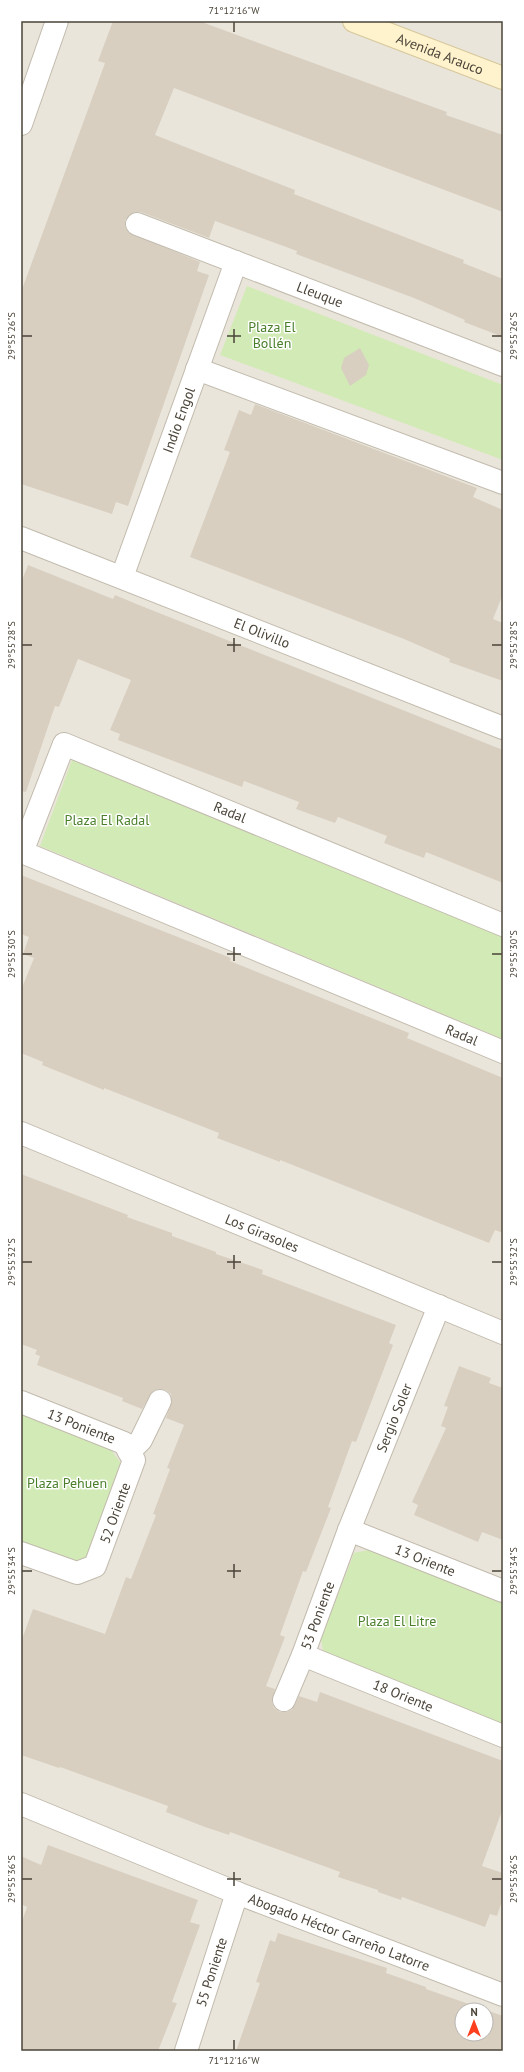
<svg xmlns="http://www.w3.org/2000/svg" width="524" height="2072" font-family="'PT Sans',sans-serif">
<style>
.residential{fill:#eae5da;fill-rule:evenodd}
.green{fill:#d2eab5}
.building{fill:#d8cfc1;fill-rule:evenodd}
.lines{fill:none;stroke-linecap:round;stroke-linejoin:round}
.street-casing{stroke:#c2bbae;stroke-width:24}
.secondary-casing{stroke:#d6c79b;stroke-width:24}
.street{stroke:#fff;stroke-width:22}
.secondary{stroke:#fff3cd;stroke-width:22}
.ticks{fill:none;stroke:#4b4439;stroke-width:1.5}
.labels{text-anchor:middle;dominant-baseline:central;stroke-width:3;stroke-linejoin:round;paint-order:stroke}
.street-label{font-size:14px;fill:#4b4439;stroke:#fff}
.park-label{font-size:14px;fill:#4a7f2a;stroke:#fff}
.neatline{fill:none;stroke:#4b4439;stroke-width:1.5}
.ticks-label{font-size:10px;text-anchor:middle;fill:#4b4439}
</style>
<rect width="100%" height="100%" fill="#f6f3ec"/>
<path class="residential" d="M21,21h482v2030h-482zM462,2010h24v24h-24z"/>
<g class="green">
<path d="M247,286l256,99v75l-283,-105z"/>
<path d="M75,752l428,181v106l-463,-193z"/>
<path d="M21,1413l88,34 14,19 -33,89 -16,8 -53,-20z"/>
<path d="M373,1549l130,54v122l-179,-70 -3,-16 33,-86z"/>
</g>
<g class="building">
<path d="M113,21h86l248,91 -1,3 57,20v77l-329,-124 -19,47 140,55 -1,4 170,66 -1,3 40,16v58l-39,-15 1,-2 -51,-22 -118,-44 1,-3 -82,-30 -6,17 -68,-26h-6l-6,3 -4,5v6l3,6 72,30 -3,9 12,4 -81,231 -12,-4 -4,12 -91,-30v-192l84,-229 -7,-2z"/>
<path d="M360,348l9,17 -3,10 -16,11 -9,-18 3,-10z"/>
<path d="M255,404l222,84 -4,9 30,13v84l-10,25 10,4v58l-54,-19 1,-3 -46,-20 -214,-82 40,-105 -6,-2 15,-40 12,5z"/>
<path d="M28,565l85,34 2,-4 24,10 364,145v133l-77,-31 -2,6 -40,-15 3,-7 -49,-19 -3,6 -39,-14 3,-7 -55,-21 -2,6 -124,-47 2,-6 -10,-4 21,-50 -53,-21 -19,48 -4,-1 -29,86 -5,-1v-208z"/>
<path d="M21,875l210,83 -1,3 179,72 -2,5 96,40v155l-8,-3 -6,13 -209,-83v2l-63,-24 2,-5 -115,-45v2l-62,-25 1,-3 -22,-9v-63l13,-32 -11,-4 6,-17 -8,-3z"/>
<path d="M21,1174l107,41 -1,2 45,16v3l44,16v2l47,16 -1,4 134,51 -7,18 4,2 -37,97 -4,-1 -24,66 3,1 -25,64 -3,-1 -23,64 5,2 -19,49 9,3 -3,13 2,6 6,4h6l6,-2 7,-14 18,6 3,-10 183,69v47l-21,58 21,7v25l-6,18 -7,-2 -5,13 -83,-30 -1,3 -23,-8v-2l-40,-13 2,-5 -110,-40 -1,3 -24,-8 -39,-15 2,-6 -108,-39 -1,1 -38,-13v-113l12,-33 72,25 21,-57 5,2 25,-64 -3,-1 17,-45 -3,-1 17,-43 -18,-7 6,-17 -1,-7 -5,-4 -6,-1 -7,2 -11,18 -20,-8 1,-3 -86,-33 3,-9 -5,-2 2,-4 -16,-6z"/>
<path d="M459,1366l32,12 -2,5 14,5v152l-21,-8 -4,10 -64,-27 4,-10 -6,-3 34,-74 -5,-2 7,-19 -4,-1z"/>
<path d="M48,1845l150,55 -8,22 10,3 -28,77 5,1 -19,48h-137v-127l6,-17 -6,-3v-48l20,9z"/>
<path d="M278,1933l109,35 -1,5 40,14v2l77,27v35h-267l24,-68 -4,-1 14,-42 5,2zM462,2010h24v24h-24z"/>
</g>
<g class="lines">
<g class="street-casing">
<g id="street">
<path d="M21,124l36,-103"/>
<path id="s1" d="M137,224l366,141"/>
<path d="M197,369l306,114"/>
<path id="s2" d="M21,538l482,190"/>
<path id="s3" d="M122,577l114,-315"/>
<path id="s4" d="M503,925l-439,-181 -42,108 481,200"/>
<path id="s5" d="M21,1133l482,200"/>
<path id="s6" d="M21,1402l103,41 10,17 -39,106 -18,7 -56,-20"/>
<path d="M129,1452l12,-12 19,-39"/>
<path id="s7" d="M349,1530l154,61"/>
<path id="s8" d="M303,1655l200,81"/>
<path id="s9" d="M284,1700l19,-45 46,-125 90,-224"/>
<path id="s10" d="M21,1804l216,89 266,102"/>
<path id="s11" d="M186,2051l51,-158"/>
</g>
</g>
<g class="secondary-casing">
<g id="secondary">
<path id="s12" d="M354,21l149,57"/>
</g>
</g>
<use href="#street" class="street"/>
<use href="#secondary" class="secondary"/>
</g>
<path class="ticks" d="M234,22v10M234,329v14M22,336h10M227,336h14M492,336h10M234,638v14M22,645h10M227,645h14M492,645h10M234,947v14M22,954h10M227,954h14M492,954h10M234,1255v14M22,1262h10M227,1262h14M492,1262h10M234,1564v14M22,1571h10M227,1571h14M492,1571h10M234,1872v14M22,1879h10M227,1879h14M492,1879h10M234,2040v10"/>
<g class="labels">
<g class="street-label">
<text stroke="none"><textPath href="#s12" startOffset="92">Avenida Arauco</textPath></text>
<text stroke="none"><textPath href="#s1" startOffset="196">Lleuque</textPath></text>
<text stroke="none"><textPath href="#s3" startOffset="167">Indio Engol</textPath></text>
<text stroke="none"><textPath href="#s2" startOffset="259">El Olivillo</textPath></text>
<text transform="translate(230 812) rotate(22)">Radal</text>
<text stroke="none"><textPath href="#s4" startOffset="1067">Radal</textPath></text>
<text stroke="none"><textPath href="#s5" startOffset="261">Los Girasoles</textPath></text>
<text stroke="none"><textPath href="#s9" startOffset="303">Sergio Soler</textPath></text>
<text stroke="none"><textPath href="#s6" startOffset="65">13 Poniente</textPath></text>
<text transform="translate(115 1513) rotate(-70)">52 Oriente</text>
<text stroke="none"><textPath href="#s7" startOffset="82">13 Oriente</textPath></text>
<text stroke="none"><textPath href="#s9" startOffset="91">53 Poniente</textPath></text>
<text stroke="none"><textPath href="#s8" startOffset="108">18 Oriente</textPath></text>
<text stroke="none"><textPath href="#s10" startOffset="343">Abogado Héctor Carreño Latorre</textPath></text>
<text stroke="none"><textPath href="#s11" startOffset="83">55 Poniente</textPath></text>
</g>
<g class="park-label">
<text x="272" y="327">Plaza El<tspan x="272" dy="16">Bollén</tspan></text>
<text x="107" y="820">Plaza El Radal</text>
<text x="67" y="1483">Plaza Pehuen</text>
<text x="397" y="1621">Plaza El Litre</text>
</g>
</g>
<rect width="524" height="2072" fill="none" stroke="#ffffff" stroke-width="44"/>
<g transform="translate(474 2022)"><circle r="19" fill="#ffffff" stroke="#b7b4b0"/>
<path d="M0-3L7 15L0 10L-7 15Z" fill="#fc3f1d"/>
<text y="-6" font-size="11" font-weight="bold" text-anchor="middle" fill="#4b4439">N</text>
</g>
<rect x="22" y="22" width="480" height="2028" class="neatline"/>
<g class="ticks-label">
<text x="234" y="14">71°12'16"W</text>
<text transform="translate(11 336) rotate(-90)" y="4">29°55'26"S</text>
<text transform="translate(513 336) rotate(-90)" y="4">29°55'26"S</text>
<text transform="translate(11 645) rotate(-90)" y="4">29°55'28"S</text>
<text transform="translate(513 645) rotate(-90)" y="4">29°55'28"S</text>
<text transform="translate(11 954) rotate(-90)" y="4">29°55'30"S</text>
<text transform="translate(513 954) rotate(-90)" y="4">29°55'30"S</text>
<text transform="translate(11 1262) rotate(-90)" y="4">29°55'32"S</text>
<text transform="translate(513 1262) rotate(-90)" y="4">29°55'32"S</text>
<text transform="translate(11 1571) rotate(-90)" y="4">29°55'34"S</text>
<text transform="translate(513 1571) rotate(-90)" y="4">29°55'34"S</text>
<text transform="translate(11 1879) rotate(-90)" y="4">29°55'36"S</text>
<text transform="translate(513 1879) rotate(-90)" y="4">29°55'36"S</text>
<text x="234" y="2064">71°12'16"W</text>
</g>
</svg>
